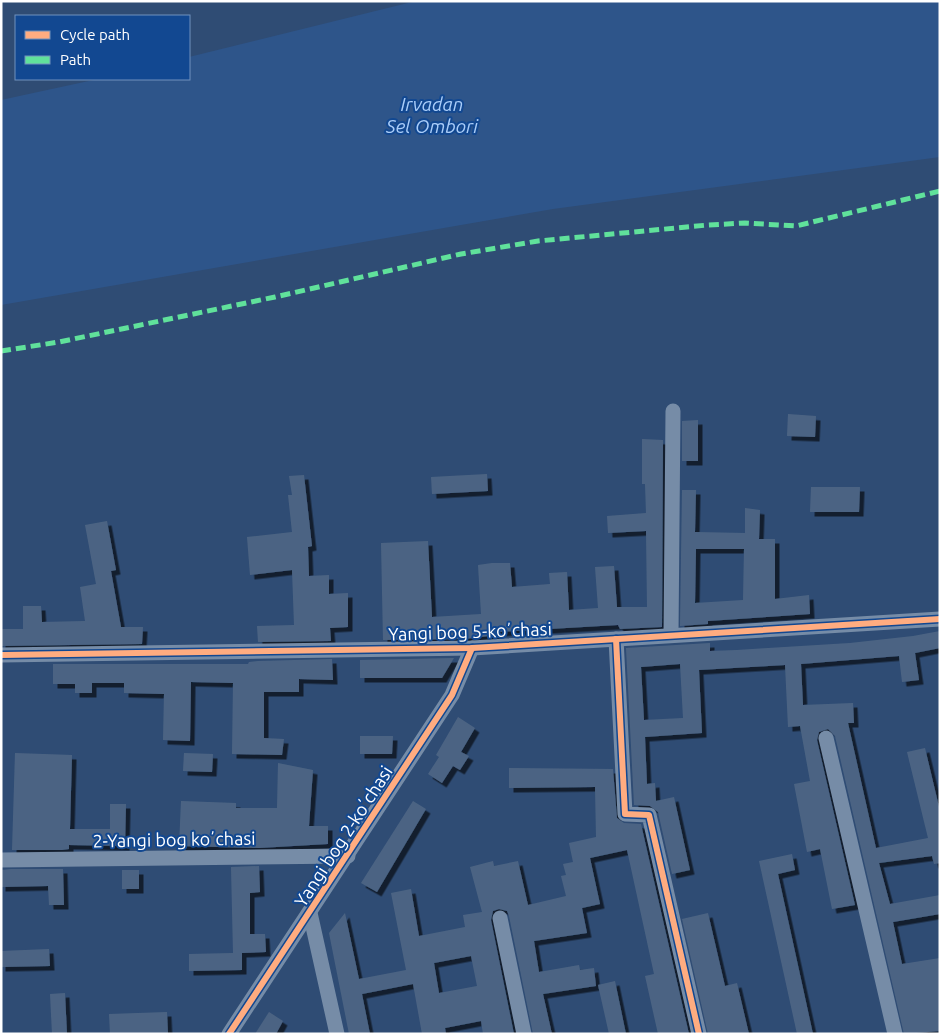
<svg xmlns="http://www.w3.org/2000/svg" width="941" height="1035" font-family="Ubuntu,sans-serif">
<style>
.water{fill:#2e558a}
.building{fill:#4c6483;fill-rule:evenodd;filter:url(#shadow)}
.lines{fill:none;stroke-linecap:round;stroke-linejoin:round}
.street{stroke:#768ca7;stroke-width:15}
.quiet{stroke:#60e19b;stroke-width:5;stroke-dasharray:10 5;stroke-linecap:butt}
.cycleway-casing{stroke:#124891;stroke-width:9}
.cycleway{stroke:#ffac80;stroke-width:6}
.labels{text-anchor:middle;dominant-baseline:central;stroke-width:4;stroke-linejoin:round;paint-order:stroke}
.street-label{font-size:18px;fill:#fff;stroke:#124891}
.water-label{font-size:19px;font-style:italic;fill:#aacdf9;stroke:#124891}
</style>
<defs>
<filter id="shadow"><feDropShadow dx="4.5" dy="4.5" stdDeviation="0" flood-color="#0009"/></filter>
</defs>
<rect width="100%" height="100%" fill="#2f4c74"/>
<path class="water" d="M416,1h524v156l-387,52 -552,96v-205l97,-21h91v-22z"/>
<g class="building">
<path d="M788,414l28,2 -1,21 -28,-1z"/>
<path d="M698,420v41h-16v-40z"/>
<path d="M642,439l21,1 -1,187 -42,2 -2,-4 -122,7 1,3 -33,4 -81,1 -2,-97 47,-2 4,76 49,-3 -3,-49 14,-2h18l2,24 38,-3 -1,-11 18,-1 2,38 29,-2 -3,-41 19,-1 3,41h30l-1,-76 -38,2 -1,-17 39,-3 -1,-29h-3z"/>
<path d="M487,474l1,17 -56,3 -1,-17z"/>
<path d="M304,475l8,71 -4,1 1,29 20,-1v19l19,-1v34l-18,1 1,13 -73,1 -1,-16 37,-1 -2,-55 -42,5 -3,-38 45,-5 -4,-37h4l-3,-19z"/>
<path d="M811,487h49l-1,25h-49z"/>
<path d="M682,490h14l-1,42 50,1v-25l15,2 -1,29h16v60l34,-4 1,19 -102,7v3l-28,2zM696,549h48l-1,51 -48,3z"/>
<path d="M107,521l9,49 -5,1 10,56h22l-1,17 -141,2v-17h22v-23h18l1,16 43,-1 -5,-34 16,-3 -11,-59z"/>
<path d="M940,631v17l-25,5 4,27 -17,2 -3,-26 -98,8 2,41 50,-2 1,20h-6l28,125 52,-10 -21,-86 18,-4 15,63v52l-6,1 -2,-8 -53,7 11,41 50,-9v19l-47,8 9,42 38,-6v73l-36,3 -69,-298 -7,-7 -9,3 -2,8 38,165 -23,4 -12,-60 -13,3 -13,-68 16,-3 -10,-55 -12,1 -3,-62 -86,5 3,63 -57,4 2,47 8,-1 1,18 18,-4 16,73 -18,4 -14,-62 -8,-6 -16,-1 -8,-157 84,-5v8l27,-1 113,-7 63,-7zM680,664l3,54 -39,2 -3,-53z"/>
<path d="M454,658l-12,20h-82v-18z"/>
<path d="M332,659l1,21 -34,-1v13h-35v46l20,1 -2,16 -50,-1 1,-71 -42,-1 -1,59 -27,-1 1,-46 -40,-1v-10h-32v10h-17v-9h-22v-20h195l1,-2 9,-1z"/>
<path d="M458,717l17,11 -14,24 8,4 -9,14 -7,-4 -11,17 -14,-9 11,-17 -3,-2z"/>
<path d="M360,736h33l-1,18h-32z"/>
<path d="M15,753l57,2 -2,74h40v-25h16l-1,42 -56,-1v4l-7,1h-50z"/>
<path d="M184,753l29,1 -1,18 -29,-1z"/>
<path d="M278,763l35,7 -4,56h19v18l-69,4 -80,-2 2,-45 55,2v5h41z"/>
<path d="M509,768l104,1 4,49 7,5 17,1 48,210h-31l-13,-58 9,-2 -27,-124 -37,8 10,46 -18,4 5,25 -53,8 5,31 40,-7 1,5 14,-2 2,18 -53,8 9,40h-19l-24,-118 -2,-5 -8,-2 -6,2 -2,9 23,114h-31l-2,-13 -36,7 1,6h-24l-9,-50 -51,10 8,40h-21l-20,-101 16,-20 14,66 47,-9 -15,-77 20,-4 8,47 46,-9 -2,-12 19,-3 -12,-45 23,-6 1,5 24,-5 10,44 38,-9 -5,-20 5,-1 -3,-11 10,-2 -4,-19 27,-6 -1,-50 -86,1zM471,956l6,30 -38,7 -5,-30z"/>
<path d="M413,801l13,8 -49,83 -16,-9z"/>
<path d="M792,854l3,16 -17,4 35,160h-16l-38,-173z"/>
<path d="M259,866l1,26 -10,1v41h15l1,18 -24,1v17l-53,1v-17l44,-1 -2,-86z"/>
<path d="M11,869h52l1,36h-15l-1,-19 -47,1v-17z"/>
<rect x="122" y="870" width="17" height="19"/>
<path d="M708,913l17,73 12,-3 12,51h-41l-26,-115z"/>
<path d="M49,949l1,17 -49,1v-16z"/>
<path d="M615,981l11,53h-17l-11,-49z"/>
<path d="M65,993l2,41h-15l-2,-40z"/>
<path d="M167,1012l1,22h-58l-1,-20z"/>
<path d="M269,1012l14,9 -7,13h-21z"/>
</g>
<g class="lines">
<g class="street">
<path d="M671,635l2,-224"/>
<path d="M616,639l9,175 24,1 50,219"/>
<path d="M1,655l471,-7 468,-29"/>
<path d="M826,738l69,296"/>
<path d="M1,860l347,-4"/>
<path d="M310,913l27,121"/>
<path d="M500,918l24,116"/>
<path d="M229,1034l223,-339 20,-47"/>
</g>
<path class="quiet" d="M1,351l58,-9 216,-45 186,-43 77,-13 170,-16 37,-2 51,3 144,-35"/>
<g class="cycleway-casing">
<g id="cycleway">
<path d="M616,639l9,175 24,1 50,219"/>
<path d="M1,655l471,-7 468,-29"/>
<path d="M229,1034l223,-339 20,-47"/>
</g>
</g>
<use href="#cycleway" class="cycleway"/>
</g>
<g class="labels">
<g class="street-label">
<text transform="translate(470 631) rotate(-2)">Yangi bog 5-koʼchasi</text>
<text transform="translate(343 836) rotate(-57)">Yangi bog 2-koʼchasi</text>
<text transform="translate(174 839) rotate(-1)">2-Yangi bog koʼchasi</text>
</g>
<g class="water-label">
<text x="432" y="104">Irvadan<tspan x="432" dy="22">Sel Ombori</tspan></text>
</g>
</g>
<rect width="941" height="1035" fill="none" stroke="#ffffff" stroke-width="5"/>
<rect x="15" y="15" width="175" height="65" fill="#124891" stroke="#7191bd"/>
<rect x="25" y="31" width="25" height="8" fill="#ffac80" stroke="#7191bd"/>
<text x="60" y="40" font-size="15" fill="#ffffff">Cycle path</text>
<rect x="25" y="56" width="25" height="8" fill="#60e19b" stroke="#7191bd"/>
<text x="60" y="65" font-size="15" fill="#ffffff">Path</text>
</svg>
